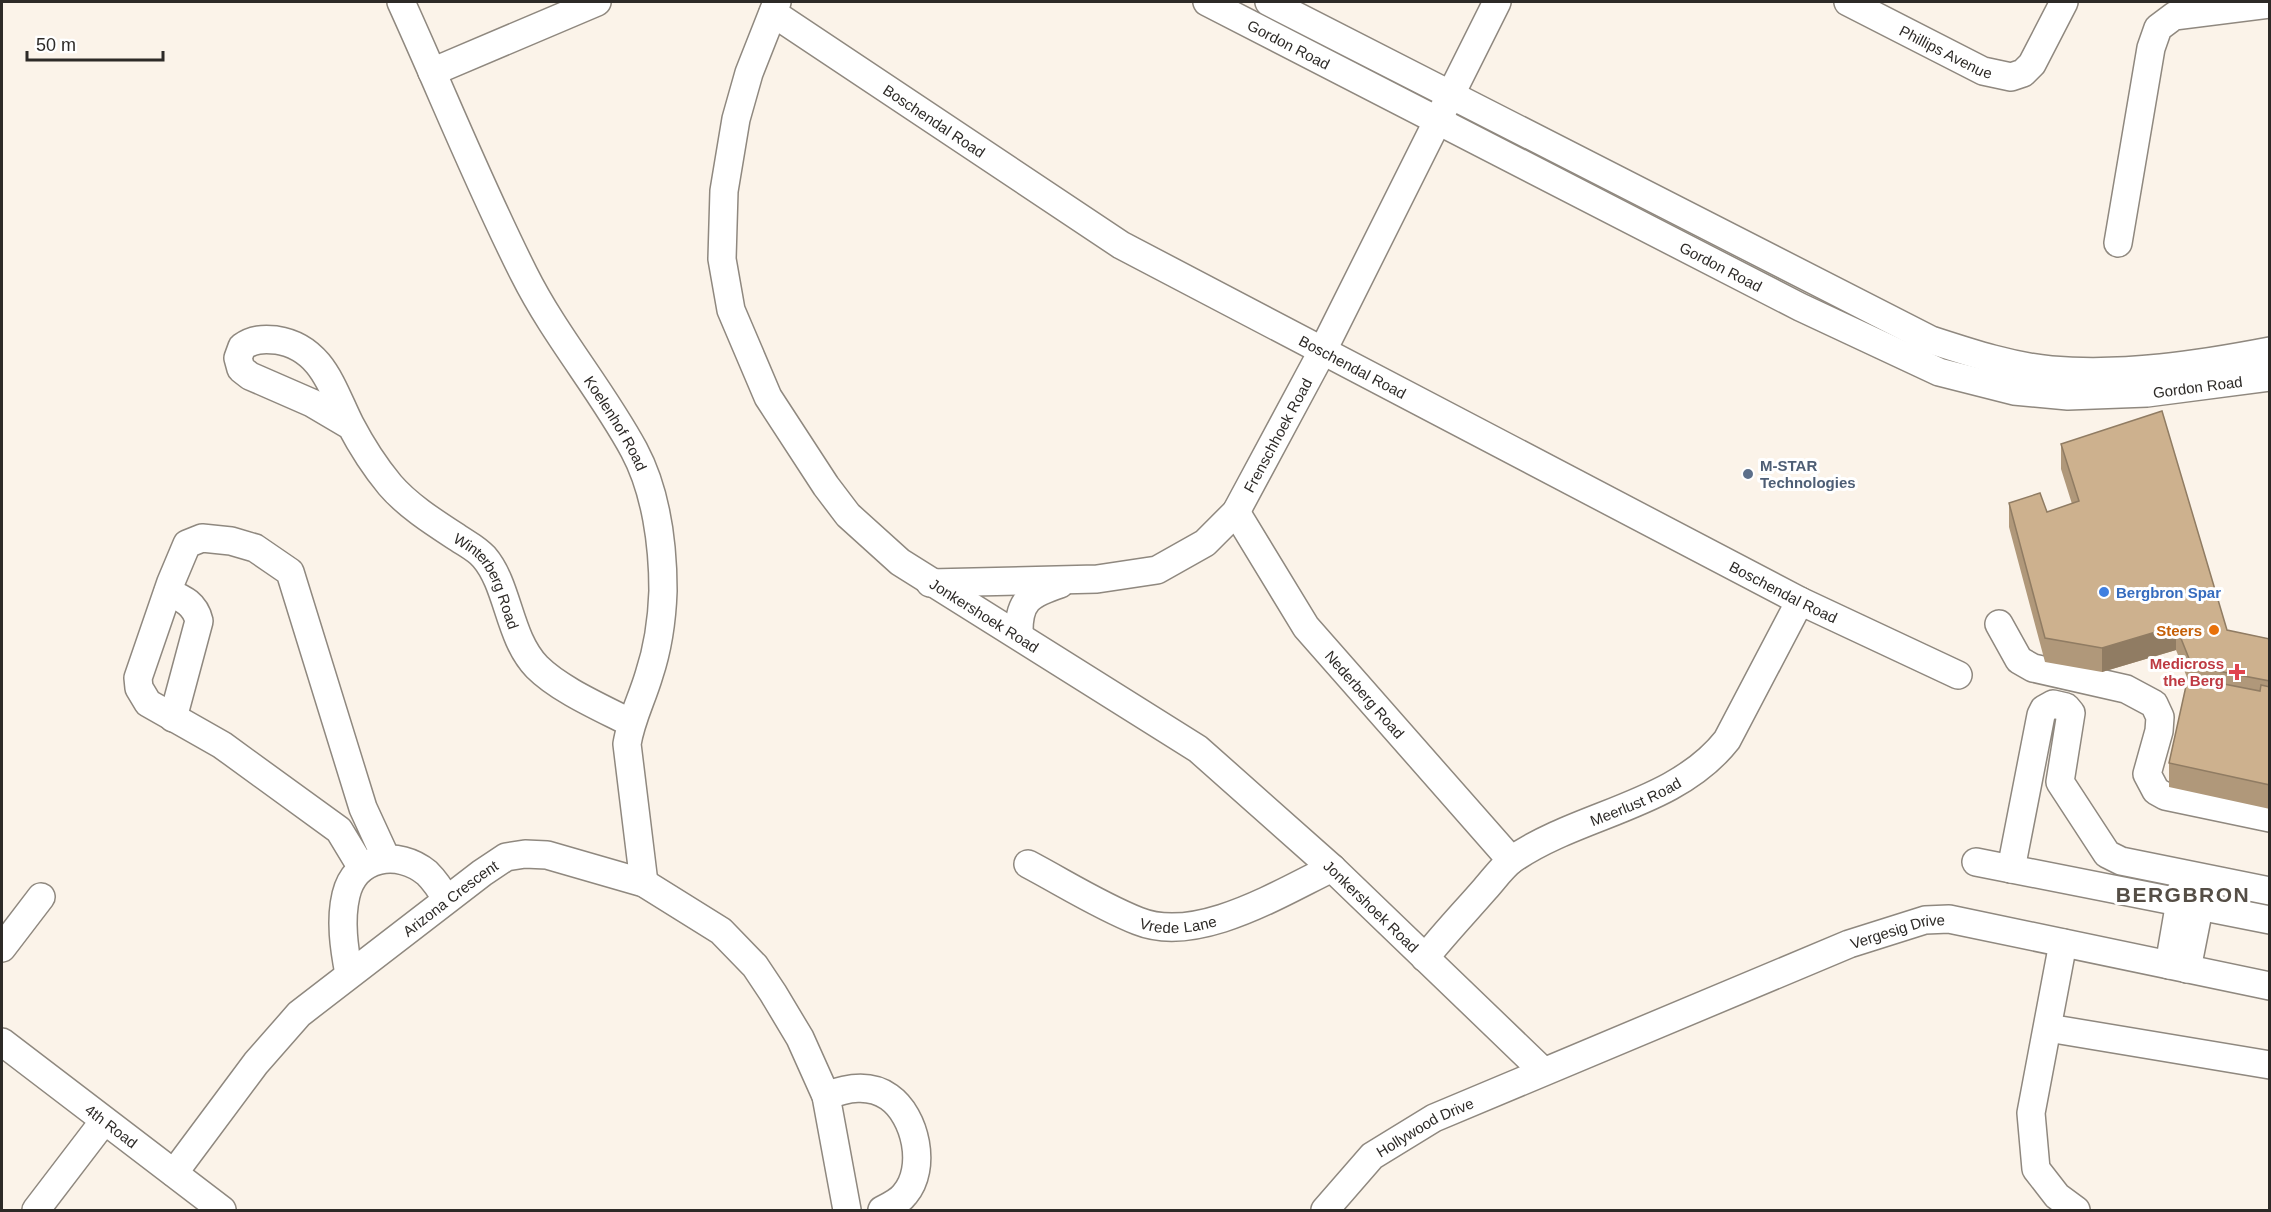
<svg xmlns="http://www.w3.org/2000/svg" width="2271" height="1212" font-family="Helvetica,sans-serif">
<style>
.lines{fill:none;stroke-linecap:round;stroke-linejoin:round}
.minor-casing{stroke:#8f887f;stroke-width:30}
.minor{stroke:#fff;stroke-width:27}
.wall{fill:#b0987a}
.shaded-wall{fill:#907c63}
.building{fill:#cdb18e;stroke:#907c63;stroke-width:1.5}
.service-dot{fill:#5c6f8a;stroke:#fff;stroke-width:2}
.shop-dot{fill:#3f7fe0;stroke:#fff;stroke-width:2}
.food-dot{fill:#e8710a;stroke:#fff;stroke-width:2}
.health-dot{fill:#e0444e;stroke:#fff;stroke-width:2}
.labels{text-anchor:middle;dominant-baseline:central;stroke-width:6;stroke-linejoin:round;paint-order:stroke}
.street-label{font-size:15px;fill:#2d2a27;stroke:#fff}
.service-label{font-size:15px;font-weight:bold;fill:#4e5e75;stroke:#fff;text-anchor:start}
.shop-label{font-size:15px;font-weight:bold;fill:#366cbe;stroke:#fff;text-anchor:start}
.food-label{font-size:15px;font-weight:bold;fill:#c56008;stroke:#fff;text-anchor:end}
.health-label{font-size:15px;font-weight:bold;fill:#be3a42;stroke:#fff;text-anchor:end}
.district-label{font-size:21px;font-weight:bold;letter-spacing:1.5px;fill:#554e46;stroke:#fff}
</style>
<rect width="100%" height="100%" fill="#fbf3e9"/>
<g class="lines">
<g class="minor-casing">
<g id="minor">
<path id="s1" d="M401,2c41,90 78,183 123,272 31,62 77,115 110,176 22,41 29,95 29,141 -1,29 -5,57 -14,84 -7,24 -18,44 -22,69l17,139"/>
<path id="s2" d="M777,2l-28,71 -13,46 -12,72 -2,68 9,51 37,87 58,89 22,29 52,47 298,187 134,119 211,203"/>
<path id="s3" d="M1207,2l593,305 139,65 75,19 54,5 79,-3 123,-16"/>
<path d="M1269,2l662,338c40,13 79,26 120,30 74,6 146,-5 219,-19"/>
<path id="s4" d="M1848,2l135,69 28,6 12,-4 9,-9 32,-62"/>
<path id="s5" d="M773,13l348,232 679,356 158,74"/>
<path d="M432,72l165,-70"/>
<path d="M2118,243l33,-195 7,-20 16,-12 96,-12"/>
<path id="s6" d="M351,426l-39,-23 -62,-27 -9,-7 -3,-11 4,-11c11,-8 21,-8 34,-7 46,7 56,48 74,84 11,21 25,43 40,61 18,21 45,38 68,53 9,6 19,11 26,19 25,29 24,80 53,110 23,23 65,41 94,56"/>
<path id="s7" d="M1236,512l70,115 205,233"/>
<path id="s8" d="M930,583l167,-4 60,-9 48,-27 31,-31 87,-162 174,-348"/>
<path d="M168,592c16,7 27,12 31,29l-26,97"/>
<path d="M1999,624l20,36 14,8 93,21 28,15 6,13 -1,14 -12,43 9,17 9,5 105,22"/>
<path d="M1019,635c-1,-35 11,-41 41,-51"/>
<path d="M1976,862l294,58"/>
<path id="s9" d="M1028,864c36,19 72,42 110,57 59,24 142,-28 194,-53"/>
<path d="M362,868l-23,-38 -117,-85 -74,-42 -9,-15 -1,-10 33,-96 16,-38 15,-6 29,3 24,7 35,24 73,236 23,50"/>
<path d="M2011,869l30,-154 3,-6 9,-5 13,3 5,6 -11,69 47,72 14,7 149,30"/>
<path d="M2063,943l-32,170 5,56 21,27 19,14"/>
<path d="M2,948l39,-51"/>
<path id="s10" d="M1425,958c19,-24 40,-46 60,-69 9,-10 18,-23 28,-30 67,-46 162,-53 214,-119l73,-139"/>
<path d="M2169,965l14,-81"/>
<path d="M2187,969l16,-81"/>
<path d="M349,974c-5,-26 -9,-54 -3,-79 9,-39 52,-46 81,-22 8,8 14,17 19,26"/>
<path d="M2048,1028l222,37"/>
<path id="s11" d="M2,1042l220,168"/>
<path d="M826,1096c20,-8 43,-13 63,1 27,19 38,71 16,97 -5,7 -15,12 -23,16"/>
<path id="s12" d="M174,1173l82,-110 43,-49 183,-141 24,-16 19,-3 22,1 97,28 77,48 34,35 18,27 27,45 26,58 21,114"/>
<path d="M36,1210l68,-89"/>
<path id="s13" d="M1325,1210l47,-54 62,-38 415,-174 76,-24 24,-1 321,67"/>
</g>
</g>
<use href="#minor" class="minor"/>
</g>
<path class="wall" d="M2061,444l166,186 43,9v170l-101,-22v-24l19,-83 -12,-30 -74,22 -57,-10 -36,-135v-24l38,9 25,-8 -11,-35z"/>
<path class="shaded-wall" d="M2176,626v24l-74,22v-24z"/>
<g class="building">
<path d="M2162,411l65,219 43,9v42l-78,-15 -16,-40 -74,22 -57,-10 -36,-135 31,-10 7,19 32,-11 -18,-57z"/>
<path d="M2188,677l72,14 1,-6 9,2v98l-101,-22z"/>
</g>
<circle class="service-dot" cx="1748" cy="474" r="6"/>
<circle class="shop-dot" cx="2104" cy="592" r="6"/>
<circle class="food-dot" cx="2214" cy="630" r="6"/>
<path class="health-dot" d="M2234 663h6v6h6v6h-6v6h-6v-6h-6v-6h6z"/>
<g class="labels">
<g class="street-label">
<text stroke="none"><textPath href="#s3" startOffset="92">Gordon Road</textPath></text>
<text stroke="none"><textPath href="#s4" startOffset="110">Phillips Avenue</textPath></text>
<text stroke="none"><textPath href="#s5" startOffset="194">Boschendal Road</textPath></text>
<text stroke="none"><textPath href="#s3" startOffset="578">Gordon Road</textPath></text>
<text stroke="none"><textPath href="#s5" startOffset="680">Boschendal Road</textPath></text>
<text stroke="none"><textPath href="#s3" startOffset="1082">Gordon Road</textPath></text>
<text stroke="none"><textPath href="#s1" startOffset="474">Koelenhof Road</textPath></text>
<text stroke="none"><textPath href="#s8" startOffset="414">Frenschhoek Road</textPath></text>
<text stroke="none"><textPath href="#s6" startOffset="514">Winterberg Road</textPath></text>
<text stroke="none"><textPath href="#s5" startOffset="1166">Boschendal Road</textPath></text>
<text stroke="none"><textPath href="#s2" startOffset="724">Jonkershoek Road</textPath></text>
<text stroke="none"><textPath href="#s7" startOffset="224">Nederberg Road</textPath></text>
<text stroke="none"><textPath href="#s10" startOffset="268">Meerlust Road</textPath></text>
<text stroke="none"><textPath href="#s12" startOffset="393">Arizona Crescent</textPath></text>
<text stroke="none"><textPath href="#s2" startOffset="1210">Jonkershoek Road</textPath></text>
<text stroke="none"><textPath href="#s9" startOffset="165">Vrede Lane</textPath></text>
<text stroke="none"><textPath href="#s13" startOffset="645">Vergesig Drive</textPath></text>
<text stroke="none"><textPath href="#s11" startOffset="138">4th Road</textPath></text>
<text stroke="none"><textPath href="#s13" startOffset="132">Hollywood Drive</textPath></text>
</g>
<g class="service-label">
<text x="1760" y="465">M-STAR<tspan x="1760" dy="17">Technologies</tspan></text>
</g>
<g class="shop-label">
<text x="2116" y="592">Bergbron Spar</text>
</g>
<g class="food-label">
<text x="2202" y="630">Steers</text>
</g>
<g class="health-label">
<text x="2224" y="663">Medicross<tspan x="2224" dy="17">the Berg</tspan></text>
</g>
<g class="district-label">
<text x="2183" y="894">BERGBRON</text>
</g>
</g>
<rect width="2271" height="1212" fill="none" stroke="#2d2a27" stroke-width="6"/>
<path d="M27 51v9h136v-9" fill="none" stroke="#2d2a27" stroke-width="3"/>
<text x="36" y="51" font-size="18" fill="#2d2a27" stroke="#ffffff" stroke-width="4.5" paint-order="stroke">50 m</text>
</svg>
